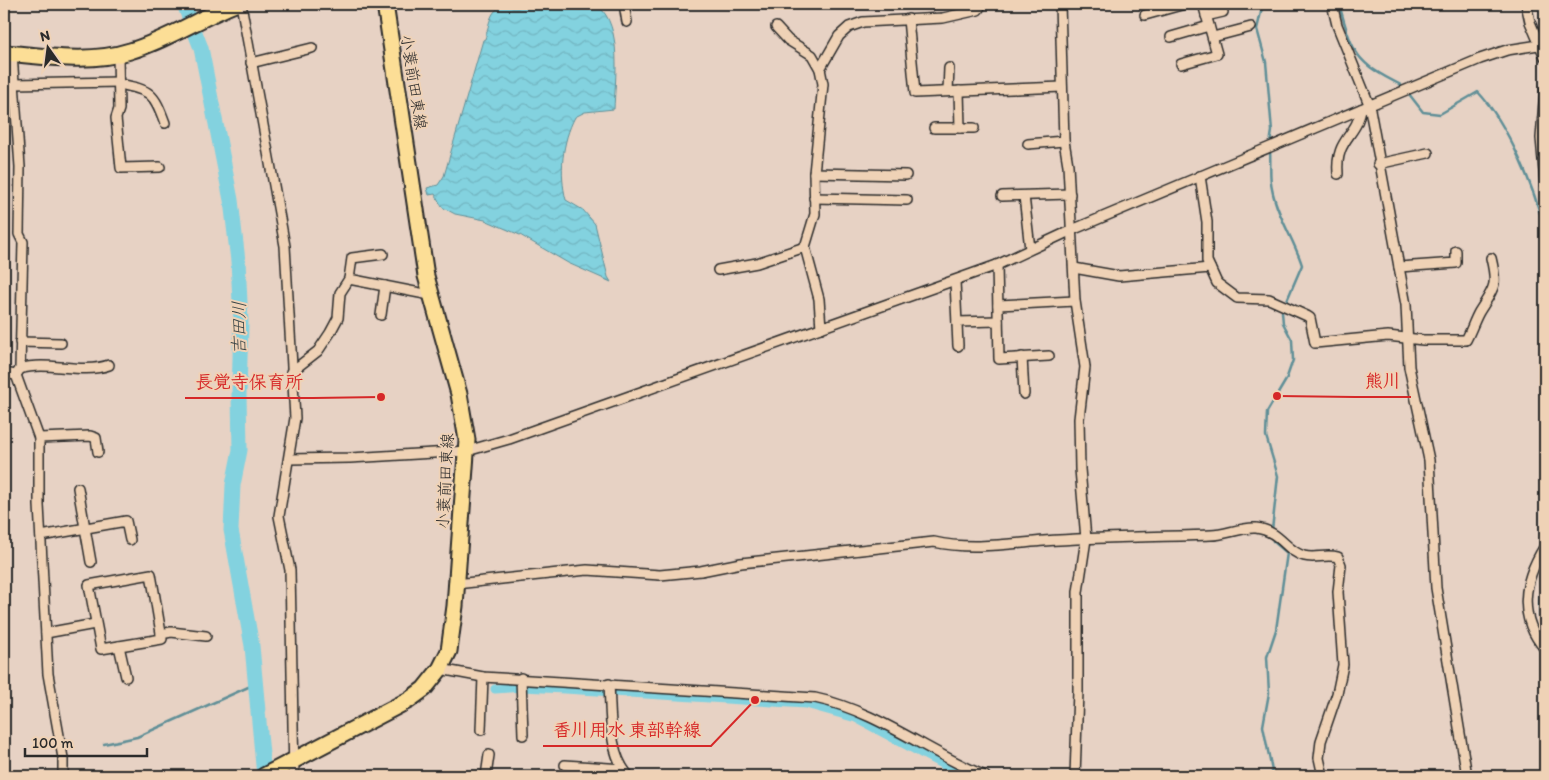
<svg xmlns="http://www.w3.org/2000/svg" width="1549" height="780" font-family="Itim,'Klee One',sans-serif">
<style>
.water{fill:url(#water-waves);stroke:#608f97}
.lines{fill:none;stroke-linecap:round;stroke-linejoin:round}
.stream{stroke:#608f97;stroke-width:2.5}
.canal{stroke:#83d2df;stroke-width:9}
.river{stroke:#83d2df;stroke-width:15}
.minor-casing{stroke:#2b2b2b;stroke-width:12}
.primary-casing{stroke:#2b2b2b;stroke-width:19}
.minor{stroke:#efd2b6;stroke-width:9}
.primary{stroke:#fcde96;stroke-width:15}
.labels{text-anchor:middle;dominant-baseline:central;stroke-width:4;stroke-linejoin:round;paint-order:stroke}
.street-label{font-size:16px;fill:#2b2b2b;stroke:#efd2b6}
.water-label{font-size:18px;font-style:italic;fill:#384446;stroke:#efd2b6}
.leader{fill:none;stroke:#d62828;stroke-width:2}
.callout-dot{fill:#d62828;stroke:#efd2b6;stroke-width:2}
.callout-label{font-size:18px;text-anchor:middle;font-weight:bold;fill:#d62828;stroke:#efd2b6;stroke-width:4;stroke-linejoin:round;paint-order:stroke}
</style>
<defs>
<pattern id="water-waves" width="16" height="10" patternUnits="userSpaceOnUse" patternTransform="scale(1.25)"><rect width="16" height="10" fill="#83d2df"/><path d="M0 5q4-4 8 0t8 0" fill="none" stroke="#71b4c0"/></pattern>
</defs>
<rect width="100%" height="100%" fill="#e7d2c4"/>
<filter id="ink" filterUnits="userSpaceOnUse"><feTurbulence type="fractalNoise" baseFrequency=".02" numOctaves="2"/><feDisplacementMap in="SourceGraphic" scale="10" xChannelSelector="R" yChannelSelector="G"/><feConvolveMatrix kernelMatrix="1 2 1 2 8 2 1 2 1" color-interpolation-filters="sRGB"/></filter>
<g filter="url(#ink)">
<g class="water">
<path d="M503,6h95c25,20 17,75 16,103l-29,3 -10,5c-13,25 -16,56 -9,83l17,10 12,14 13,53 3,5 -43,-19 -48,-28 -35,-15 -30,-6 -13,-7 -7,-13 -6,1 -2,-7 11,-3 6,-9 39,-136 2,-1c4,-12 4,-29 18,-33z"/>
<path d="M1545,554v87c-12,-20 -4,-64 0,-87z"/>
</g>
<g class="lines">
<g class="stream">
<path d="M1263,4l-6,25 9,33 6,69 -2,13"/>
<path d="M1339,4c14,49 15,58 62,81"/>
<path d="M1409,94l14,18 17,2 38,-22c30,32 57,97 67,140"/>
<path d="M1270,150c1,13 -1,27 2,39 5,27 22,50 30,76l-20,47 1,11 9,17 1,20 -7,20 -19,32 -1,24 12,40 -6,54"/>
<path d="M104,744l33,-7 118,-53"/>
<path d="M1273,776l-10,-50 6,-33 -2,-36 9,-27 11,-77 -14,-12v-5"/>
</g>
<path class="canal" d="M495,689l27,-2 43,2 241,15 50,14 108,58"/>
<path class="river" d="M184,4l17,44 30,152 7,61 3,62 -2,71 1,56 -7,35 -2,45 21,116 12,130"/>
<g class="minor-casing">
<g id="minor">
<path d="M241,4l44,242 10,172 -16,98 11,54 4,206"/>
<path d="M624,4l3,18"/>
<path d="M1060,4l4,137 4,24 7,136 10,66 -6,52 1,50 6,70 -8,53v99l-3,85"/>
<path d="M1332,4l5,21 32,79 30,163 7,38 3,62 20,93 7,128 31,188"/>
<path d="M1526,4l4,18 15,35"/>
<path d="M1145,15l40,-11"/>
<path d="M1206,16l17,-4"/>
<path d="M908,19l7,74 147,-6"/>
<path d="M776,27l12,13 24,15 8,14 3,15 -9,89 1,41 -10,33 14,52 2,29"/>
<path d="M1171,37l38,-11"/>
<path d="M1213,37l38,-10"/>
<path d="M12,54l8,113 -1,67 4,8 -3,127 -4,6"/>
<path d="M118,54l1,55 -3,9 5,50 39,-1"/>
<path d="M251,63l61,-15"/>
<path d="M1181,64l36,-10 -14,-50"/>
<path d="M820,69l19,-33 10,-9 14,-5 80,-4 35,-8 4,-6"/>
<path d="M14,84l105,-2"/>
<path d="M119,84c32,6 35,9 46,39"/>
<path d="M1545,90l-4,48 4,45"/>
<path d="M948,91l1,-23"/>
<path d="M959,91l1,37"/>
<path d="M934,128h40"/>
<path d="M1028,144l36,-3"/>
<path d="M1378,164l50,-11"/>
<path d="M814,173l92,2"/>
<path d="M1338,174c-3,-36 19,-37 23,-65"/>
<path d="M1200,176l7,46v39l10,22 20,15 32,1 38,17 3,2 5,25 73,-7 35,4h43c5,-9 8,-19 13,-28 15,-24 19,-25 12,-54"/>
<path d="M1002,196l68,-2"/>
<path d="M1024,196l6,53"/>
<path d="M814,198l93,2"/>
<path d="M997,265l2,94 50,-3"/>
<path d="M1399,267l57,-4v-12"/>
<path d="M1074,268l45,8 91,-8"/>
<path d="M718,270l39,-7 48,-16"/>
<path d="M349,279l81,16"/>
<path d="M955,281l3,65"/>
<path d="M998,305l77,-4"/>
<path d="M381,315l4,-29"/>
<path d="M957,322l41,-1"/>
<path d="M20,342l41,1"/>
<path d="M1022,357l2,37"/>
<path d="M20,369c28,-9 60,6 89,-4"/>
<path d="M291,372l27,-21 12,-18 8,-15 2,-25 9,-14 3,-21 31,-4"/>
<path d="M4,373l12,2"/>
<path d="M16,375l23,63v67l9,169 15,84v18"/>
<path d="M39,438l51,-2 6,2 2,14"/>
<path d="M289,459l61,-1 117,-7 42,-12 488,-174 75,-35 408,-171 27,-9 38,-6"/>
<path d="M78,488l13,74"/>
<path d="M41,536l85,-15 4,19"/>
<path d="M1545,546c-22,35 -28,70 0,103"/>
<path d="M151,574l11,65 -61,10 -12,-64z"/>
<path d="M456,584l131,-14 73,5 41,-4 40,-8 193,-21c35,8 74,2 110,-1 55,-4 111,-4 167,-6 14,0 30,-8 45,-7 25,3 29,23 48,28 10,3 22,-2 34,1l3,8 -3,27 5,73 -6,29 -16,47 -2,17 4,18"/>
<path d="M46,633l49,-9"/>
<path d="M161,634l10,-2 35,4"/>
<path d="M119,646l7,31"/>
<path d="M440,669l43,8 332,21c62,13 112,54 170,78"/>
<path d="M521,678l2,57"/>
<path d="M609,684c2,29 -1,70 20,92"/>
<path d="M481,730l2,-53"/>
<path d="M565,765l58,4"/>
<path d="M486,776l3,-21"/>
</g>
</g>
<g class="primary-casing">
<g id="primary">
<path d="M4,53c41,3 86,11 126,-2 37,-11 70,-33 105,-47"/>
<path d="M264,776l145,-76 15,-11 16,-20 9,-18 6,-45 12,-166 -8,-46 -33,-118 -41,-272"/>
</g>
</g>
<use href="#minor" class="minor"/>
<use href="#primary" class="primary"/>
</g>
</g>
<g class="labels">
<g class="street-label">
<text transform="translate(414 82) rotate(81)">小蓑前田東線</text>
<text transform="translate(445 481) rotate(-87)">小蓑前田東線</text>
</g>
<g class="water-label">
<text transform="translate(239 328) rotate(-90)">吉田川</text>
</g>
</g>
<path class="leader" d="M1277 396L1355 397H1411M381 397L313 398H185M755 700L711 746H543"/>
<g class="callout-dot">
<circle cx="1277" cy="396" r="5"/>
<circle cx="381" cy="397" r="5"/>
<circle cx="755" cy="700" r="5"/>
</g>
<g class="callout-label">
<text x="1383" y="387">熊川</text>
<text x="249" y="388">長覚寺保育所</text>
<text x="627" y="736">香川用水 東部幹線</text>
</g>
<rect width="1549" height="780" fill="none" stroke="#efd2b6" stroke-width="20"/>
<rect x="10" y="10" width="1529" height="760" fill="none" stroke="#2b2b2b" stroke-width="2" filter="url(#ink)"/>
<g transform="translate(48 48) rotate(346)" stroke="#efd2b6" stroke-width="4" paint-order="stroke">
<path d="M0-4L9 19L0 12L-9 19Z" fill="#2b2b2b"/>
<text y="-8" font-size="14" font-weight="bold" text-anchor="middle" fill="#2b2b2b">N</text>
</g>
<path d="M25 748v8h122v-8" fill="none" stroke="#2b2b2b" stroke-width="2.5"/>
<text x="32" y="748" font-size="15" fill="#2b2b2b" stroke="#efd2b6" stroke-width="4" paint-order="stroke">100 m</text>
</svg>
